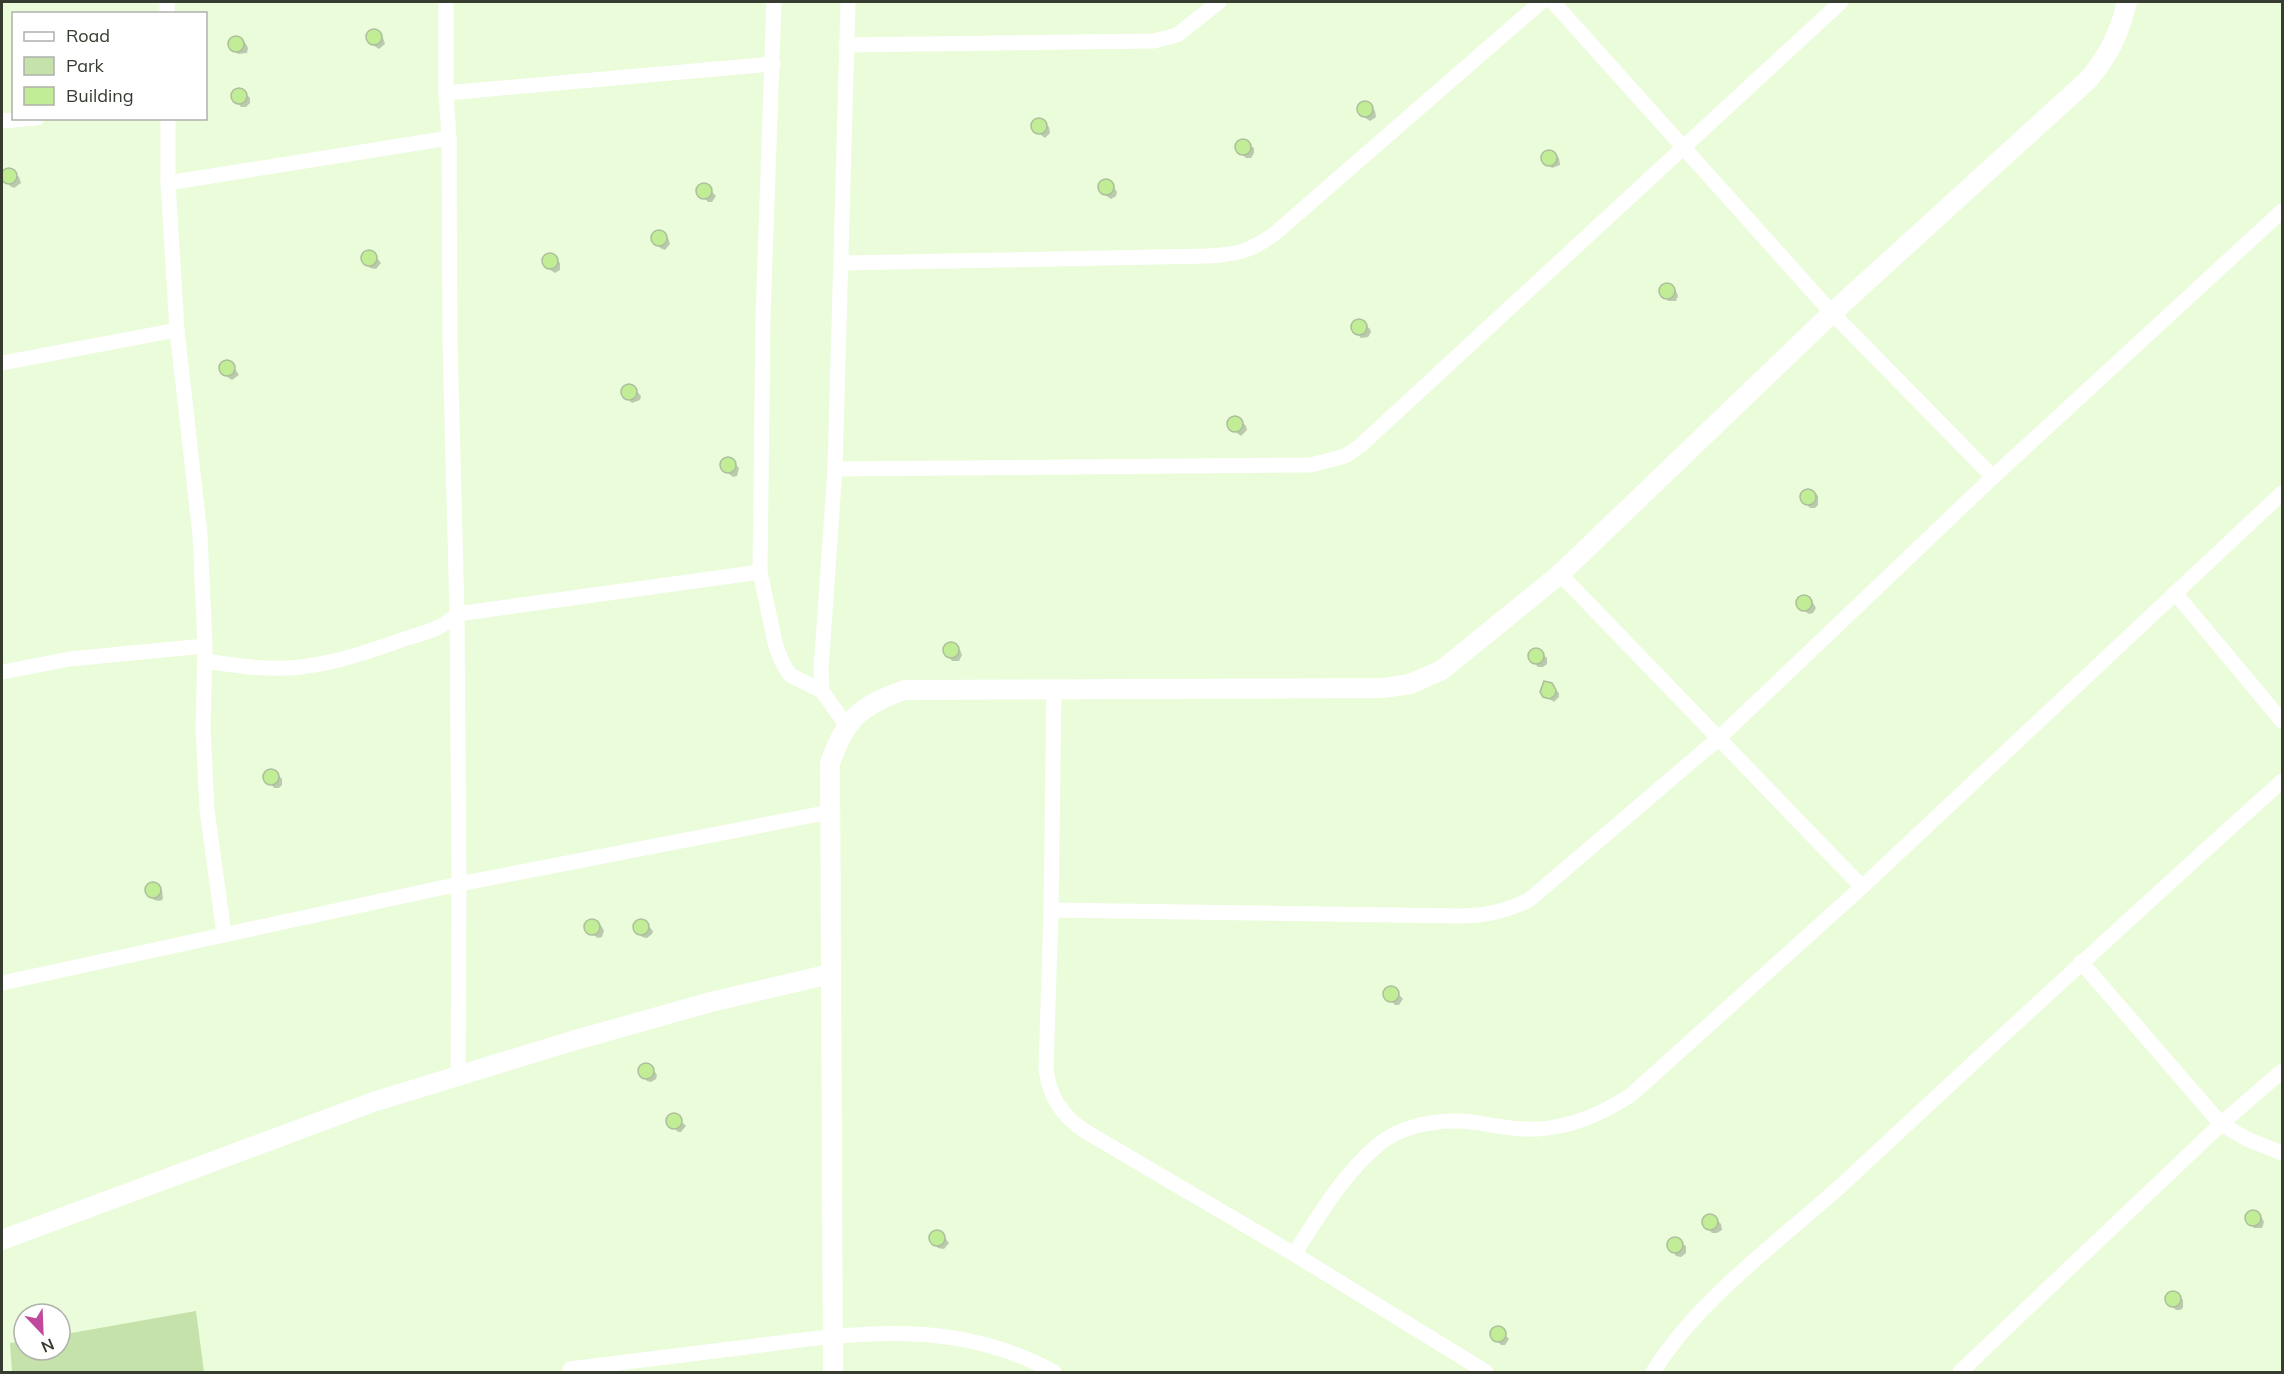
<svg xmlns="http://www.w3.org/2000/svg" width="2284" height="1374" font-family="Mulish,sans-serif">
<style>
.green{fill:#c5e2aa}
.shadow{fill:#0003}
.building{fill:#c0ed95;stroke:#acbe9d;stroke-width:1.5}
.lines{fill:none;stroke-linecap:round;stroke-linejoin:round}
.minor{stroke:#fff;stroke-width:15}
.tertiary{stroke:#fff;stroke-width:20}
</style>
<rect width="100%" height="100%" fill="#eafcda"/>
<path class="green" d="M196,1311l8,61h-192l-2,-29 14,-2v9h36v-15z"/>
<g class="shadow">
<path d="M376,31l7,7 2,6 -6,5 -9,-6 -3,-6 2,-4z"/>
<path d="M235,38l6,1 5,5 2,4 -1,5 -9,1 -5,-5 -3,-4 2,-5z"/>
<path d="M236,90h6l8,8v5l-4,4h-5l-9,-11z"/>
<path d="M1361,103h7l7,8 1,6 -6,4 -6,-4 -5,-4v-6z"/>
<path d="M1041,120l8,7 1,6 -5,5 -12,-9v-5z"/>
<path d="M1243,140l11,8v5l-3,5h-5l-9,-8v-5z"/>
<path d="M1549,151l10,7 1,7 -8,3 -8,-7 1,-8z"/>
<path d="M9,170l10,7 2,6 -7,5 -4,-2 -7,-9 1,-4z"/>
<path d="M1105,181l6,2 6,9 -1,4 -5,3 -9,-6 -2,-6z"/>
<path d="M705,184l11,12 -4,6h-4l-10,-11z"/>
<path d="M660,231l8,7 2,6 -5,6 -5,-2 -8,-11 4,-5z"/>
<path d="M369,252l5,2 7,9 -5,6 -6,-1 -7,-6 1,-8z"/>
<path d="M546,256h7l7,7v7l-5,3 -9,-6 -3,-4z"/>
<path d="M1667,284l9,7 2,5 -2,5h-8l-8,-10 2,-5z"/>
<path d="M1360,320l10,9 1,3 -3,5 -7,1 -7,-8 -1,-4 3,-5z"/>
<path d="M225,362l7,2 7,11 -7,5 -9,-6 -2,-6z"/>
<path d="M632,386l9,10 -1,4 -8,3 -9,-8 3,-8z"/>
<path d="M1238,418l8,8 1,4 -6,6 -12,-9v-5z"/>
<path d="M726,459h4l9,9 -2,8 -4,1 -10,-8 -2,-3z"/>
<path d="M1807,490l7,2 4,4v9l-3,3h-5l-8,-9 1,-7z"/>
<path d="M1805,596l8,7 3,5 -3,5 -4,1 -9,-6 -2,-6 1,-4z"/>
<path d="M950,643l10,7 2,5 -3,6h-7l-8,-11z"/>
<path d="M1533,650h4l10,8v6l-4,3h-5l-9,-10z"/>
<path d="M1551,685l8,8v4l-5,5 -11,-8z"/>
<path d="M273,770l9,9v6l-3,3h-5l-9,-12 4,-5z"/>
<path d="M153,883l9,7 1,9 -3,2 -6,-1 -7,-7 1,-7z"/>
<path d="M589,921l8,1 5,5 2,4 -2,6 -4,1 -11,-7 -1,-5z"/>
<path d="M639,921h5l9,10 -1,3 -5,4 -5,-1 -8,-9z"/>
<path d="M1392,987l11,12 -4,6h-4l-10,-11z"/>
<path d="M644,1064l7,2 6,9 -1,4 -5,3 -4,-1 -8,-9 2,-6z"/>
<path d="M674,1114l12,12 -5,6h-3l-10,-10z"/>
<path d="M2251,1212l11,6 2,4 -2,6h-8l-8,-9 2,-5z"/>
<path d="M1707,1216h6l8,8 1,6 -5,3h-5l-8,-8z"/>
<path d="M937,1232l5,2 7,9 -5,6 -6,-1 -7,-6 1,-8z"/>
<path d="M1674,1239l12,7v7l-5,4 -5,-1 -7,-10z"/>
<path d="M2173,1292l10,8v8l-3,2h-4l-9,-8v-5z"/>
<path d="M1498,1327l11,12 -4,6h-4l-10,-10z"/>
</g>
<g class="building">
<circle cx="374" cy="37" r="8"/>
<circle cx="236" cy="44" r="8"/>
<circle cx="239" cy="96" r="8"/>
<circle cx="1365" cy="109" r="8"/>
<circle cx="1039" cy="126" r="8"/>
<circle cx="1243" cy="147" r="8"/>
<circle cx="1549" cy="158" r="8"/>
<circle cx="9" cy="176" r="8"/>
<circle cx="1106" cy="187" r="8"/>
<circle cx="704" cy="191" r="8"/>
<circle cx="659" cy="238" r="8"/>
<circle cx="369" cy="258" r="8"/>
<circle cx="550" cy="261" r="8"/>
<circle cx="1667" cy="291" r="8"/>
<circle cx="1359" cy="327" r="8"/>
<circle cx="227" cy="368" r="8"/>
<circle cx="629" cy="392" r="8"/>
<circle cx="1235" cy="424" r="8"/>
<circle cx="728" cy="465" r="8"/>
<circle cx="1808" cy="497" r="8"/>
<circle cx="1804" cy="603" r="8"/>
<circle cx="951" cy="650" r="8"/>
<circle cx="1536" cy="656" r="8"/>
<path d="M1544,681l8,2 4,7 -1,5 -5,4 -7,-2 -3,-5z"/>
<circle cx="271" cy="777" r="8"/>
<circle cx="153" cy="890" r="8"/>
<circle cx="641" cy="927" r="8"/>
<circle cx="592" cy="927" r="8"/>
<circle cx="1391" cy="994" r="8"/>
<circle cx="646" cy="1071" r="8"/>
<circle cx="674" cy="1121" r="8"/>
<circle cx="2253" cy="1218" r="8"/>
<circle cx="1710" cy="1222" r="8"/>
<circle cx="937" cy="1238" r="8"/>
<circle cx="1675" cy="1245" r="8"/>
<circle cx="2173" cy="1299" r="8"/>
<circle cx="1498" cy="1334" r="8"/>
</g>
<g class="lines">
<g class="minor">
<path d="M167,2v12"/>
<path d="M446,2v91l3,45 1,203 7,273 2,270 -1,192"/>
<path d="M774,2l-11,314 -3,256 16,75 7,17 7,11 32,16"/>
<path d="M1553,2l279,311 161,164"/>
<path d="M846,45l308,-4 23,-6 42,-33"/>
<path d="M446,93l327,-29"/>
<path d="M168,118v65l9,147 23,205 5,111 -2,82 4,82 17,124"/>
<path d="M2,121l35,-3"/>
<path d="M168,183l281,-45"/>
<path d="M842,263l366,-7c30,-2 40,-4 65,-21l268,-233"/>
<path d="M2,363l175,-33"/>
<path d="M835,469l476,-4 34,-9 15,-10 481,-444"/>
<path d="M1560,574l302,313"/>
<path d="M2175,593l107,128"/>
<path d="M205,661c20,3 40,6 60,7 47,3 95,-13 139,-29 20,-6 38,-10 53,-25l303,-42"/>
<path d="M2,672l68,-13 135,-13"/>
<path d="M1054,689l-3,221 -5,159c3,27 15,45 37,61l211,124 192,118"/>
<path d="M846,725l-24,-34 -1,-22 14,-200 13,-467"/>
<path d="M1051,910l412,6c25,-1 43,-5 66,-16l190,-162 274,-261 289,-266"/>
<path d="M2081,962l140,162 26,15 35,14"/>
<path d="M2,983l457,-99 371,-72"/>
<path d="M1294,1254c25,-38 48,-79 84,-109 21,-18 54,-25 82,-24 25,1 51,10 77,8 36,-2 64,-15 94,-34l231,-208 420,-394"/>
<path d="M570,1369c59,-7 118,-15 177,-22 107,-14 207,-30 307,25"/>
<path d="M1653,1372c48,-76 126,-130 192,-190 145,-135 290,-269 437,-401"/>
<path d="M1960,1372l261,-248 61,-53"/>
</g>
<g class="tertiary">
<path d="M2,1240l371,-138 199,-61 139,-39 119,-28"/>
<path d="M833,1372l-3,-609c17,-46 29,-56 74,-73l480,-2 26,-4 32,-14 118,-96 272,-261 257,-234c21,-26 30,-45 38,-77"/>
</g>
</g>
<rect width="2284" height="1374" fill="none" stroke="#363d30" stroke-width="6"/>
<rect x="12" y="12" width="195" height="108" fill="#ffffff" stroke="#afb1ac" stroke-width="1.5"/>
<rect x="24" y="32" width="30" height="9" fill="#ffffff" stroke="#afb1ac" stroke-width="1.5"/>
<text x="66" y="42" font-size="18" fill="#363d30">Road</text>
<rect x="24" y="57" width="30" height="18" fill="#c5e2aa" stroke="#afb1ac" stroke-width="1.5"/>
<text x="66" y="72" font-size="18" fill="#363d30">Park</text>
<rect x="24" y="87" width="30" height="18" fill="#c0ed95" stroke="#afb1ac" stroke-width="1.5"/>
<text x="66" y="102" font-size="18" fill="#363d30">Building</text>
<g transform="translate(42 1332) rotate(157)"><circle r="28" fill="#ffffff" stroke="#afb1ac" stroke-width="1.5"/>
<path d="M0-4.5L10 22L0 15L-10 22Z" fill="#c0499e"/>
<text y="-9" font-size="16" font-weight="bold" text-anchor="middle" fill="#363d30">N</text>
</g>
</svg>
